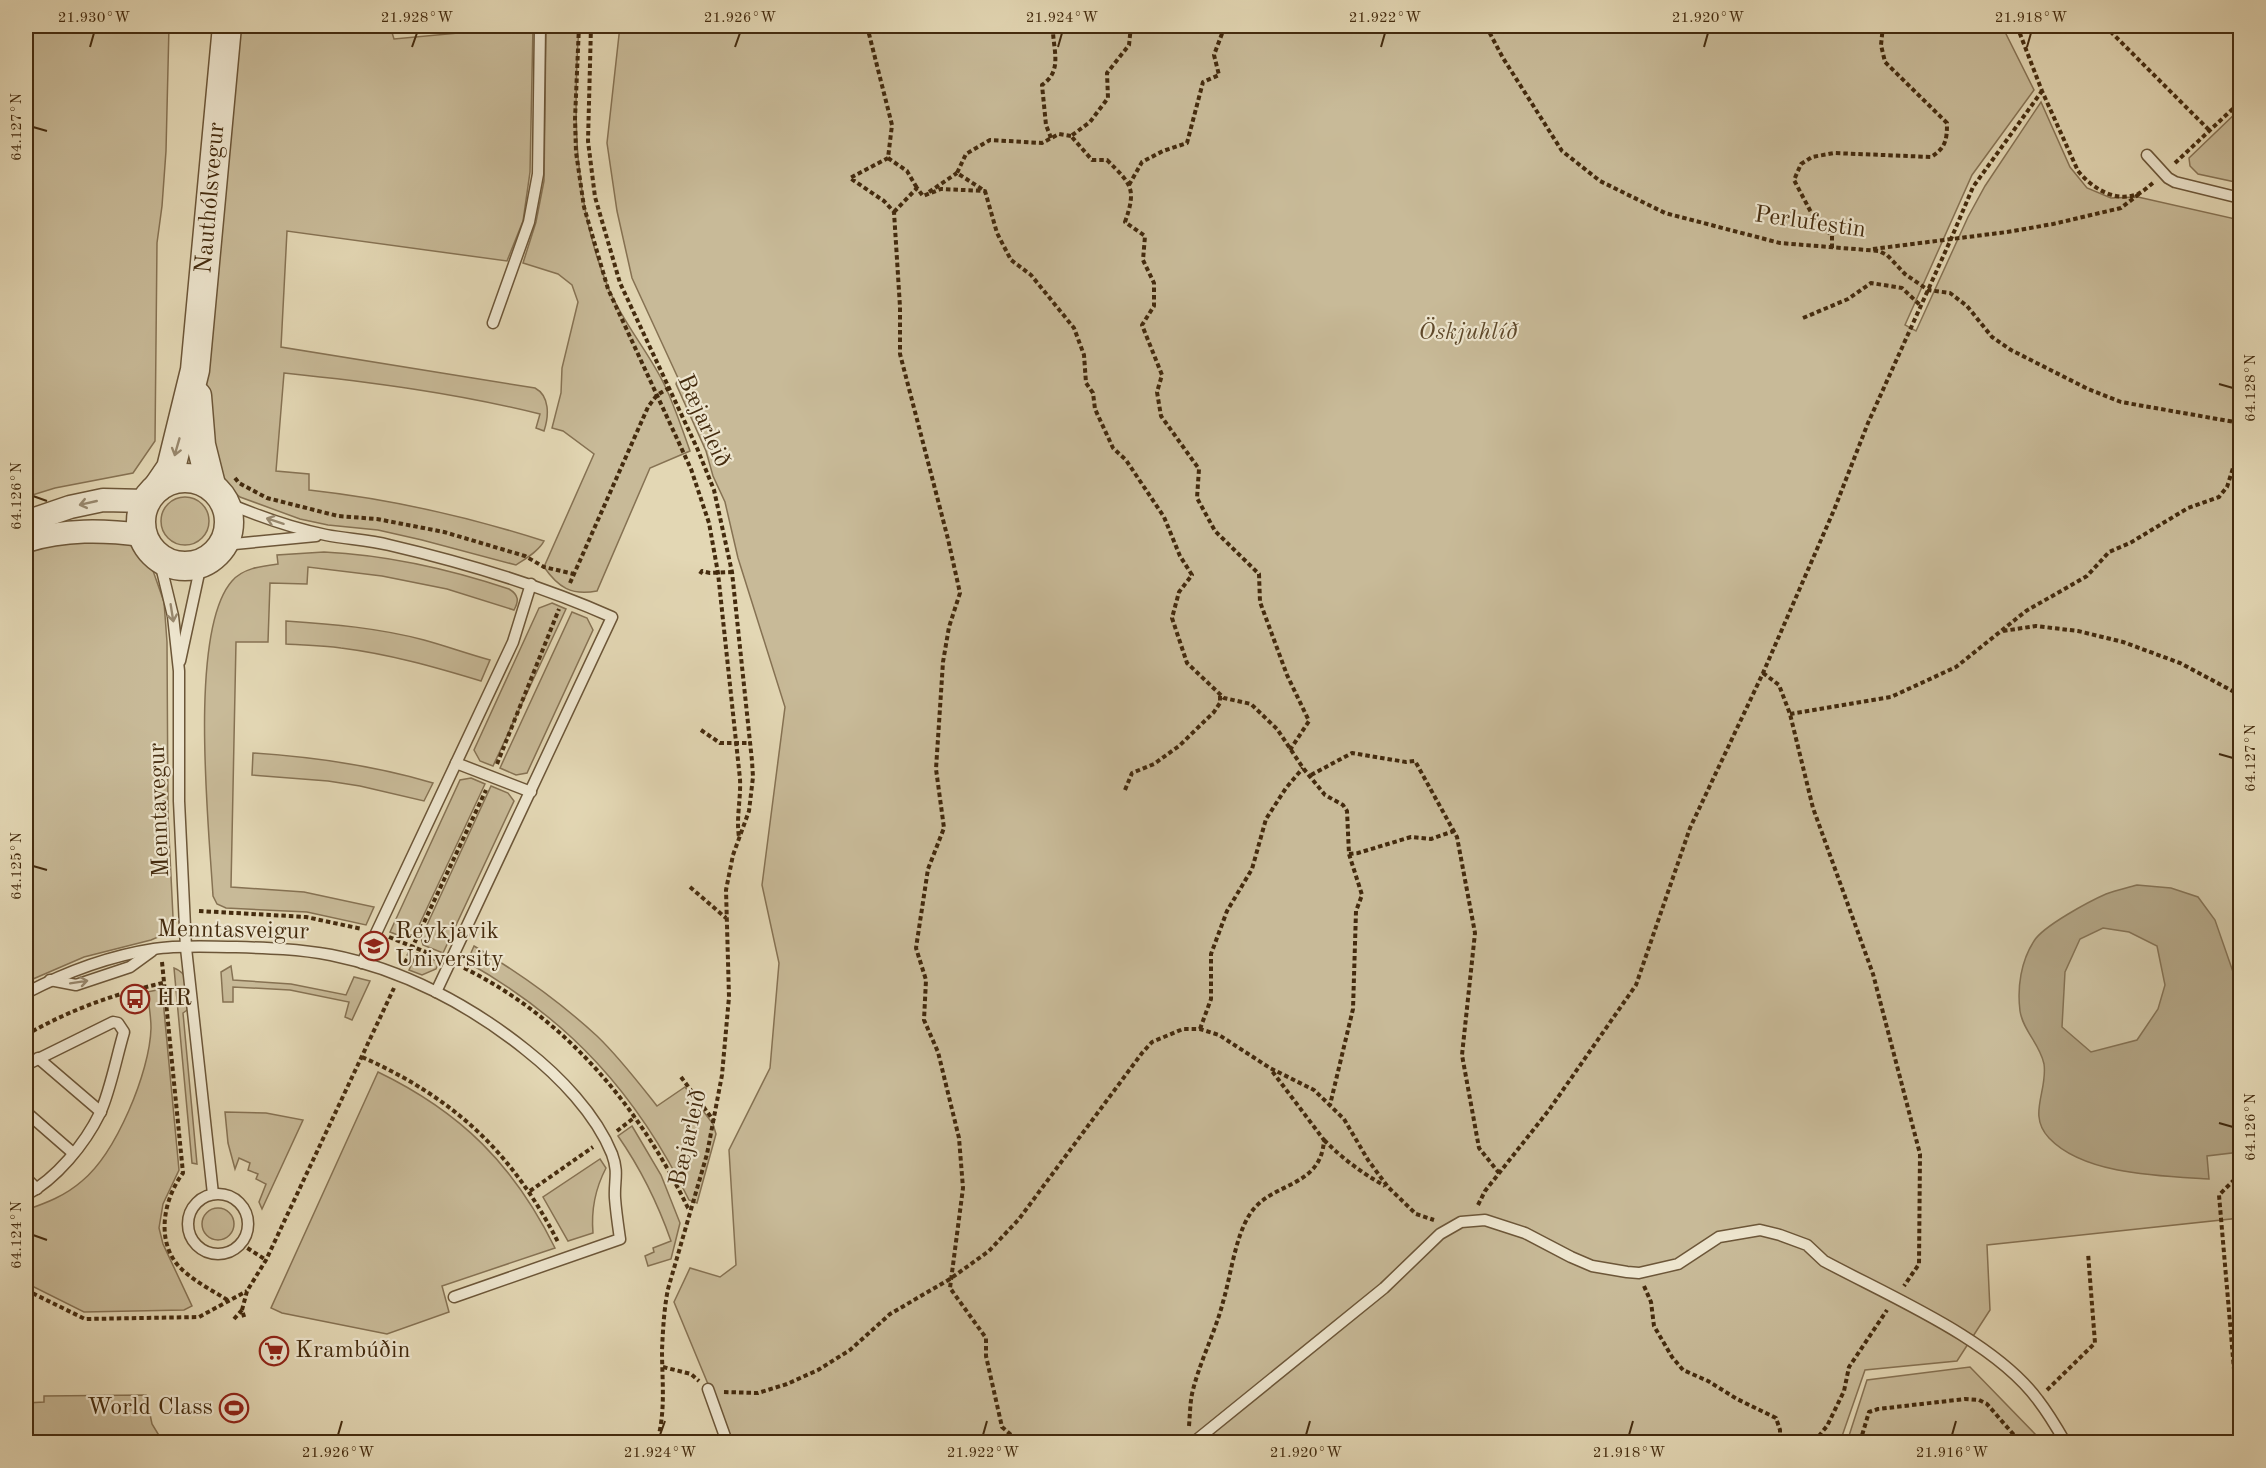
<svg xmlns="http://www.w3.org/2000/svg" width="2266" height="1468" font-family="'Old Standard TT',serif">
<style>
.green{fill:#c8ba98;stroke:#867253;stroke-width:1.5}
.water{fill:#ad9d7c;stroke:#836f50;stroke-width:1.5;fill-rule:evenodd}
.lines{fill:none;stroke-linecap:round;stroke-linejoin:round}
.service-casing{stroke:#6c5638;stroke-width:13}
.minor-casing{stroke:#6c5638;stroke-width:25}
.tertiary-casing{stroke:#6c5638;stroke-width:31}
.path{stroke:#442b0e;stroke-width:4;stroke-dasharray:4.5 3;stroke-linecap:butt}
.service{stroke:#ede5ce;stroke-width:10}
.minor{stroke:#ede5ce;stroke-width:22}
.tertiary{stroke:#ede5ce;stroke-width:28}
.oneway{stroke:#98886e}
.ticks{fill:none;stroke:#442b0e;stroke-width:2}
.labels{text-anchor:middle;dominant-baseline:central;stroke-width:4.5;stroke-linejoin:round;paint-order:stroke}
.street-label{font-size:24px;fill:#442b0e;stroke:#ede5ce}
.park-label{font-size:24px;font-style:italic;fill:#5e482a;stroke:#ede5ce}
.poi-label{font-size:24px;fill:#442b0e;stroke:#ede5ce;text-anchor:start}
.neatline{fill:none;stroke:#442b0e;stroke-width:2}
.ticks-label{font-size:15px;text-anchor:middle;fill:#442b0e}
</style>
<rect width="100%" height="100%" fill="#e3d7b4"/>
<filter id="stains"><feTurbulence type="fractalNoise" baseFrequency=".00333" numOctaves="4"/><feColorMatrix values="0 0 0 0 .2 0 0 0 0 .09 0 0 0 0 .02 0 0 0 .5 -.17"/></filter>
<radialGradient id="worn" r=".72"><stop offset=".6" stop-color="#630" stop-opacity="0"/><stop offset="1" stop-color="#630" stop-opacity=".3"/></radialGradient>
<g class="green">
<path d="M40,26h129l-3,125 -4,55 -5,37 -2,198 -22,32 -78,15 -29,9v-456z"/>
<path d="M237,26h153l4,13 139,-13 -3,146 -7,49 -16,40 -220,-30 -6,116 254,41c15,8 14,28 9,43l-8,-3 4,-14c-85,-21 -169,-32 -256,-41l-8,98 33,3v16c82,9 157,26 235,51 -5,10 -19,18 -28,24l-94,-25 -44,-10 -50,-5 -28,-6 -60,-22 -12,-10 -11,-15 -11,-62v-41z"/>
<path d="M546,26h33c-6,88 -6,177 29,261 14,35 41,65 57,99 10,21 17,43 25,65l-40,17 -53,123c-26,5 -39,-4 -53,-24l50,-113 -31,-23 -11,-3 9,-35 1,-25 16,-66 -6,-17 -14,-11 -35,-11 13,-41 8,-41z"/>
<path d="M620,26h1382l32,64 -62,85 -67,150 11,6 52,-114 17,-31 56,-84 29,65 17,21 24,10 27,-1 102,23v998l-253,27 3,65 -33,51 -92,9 -25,72h-1108l-58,-140 16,-34 30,9 16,-12 -7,-115 41,-82 9,-105 -17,-78 23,-178 -47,-149 -13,-56 -12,-26 -7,-25 -30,-67 2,-6 -46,-100 -15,-67 -10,-68z"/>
<path d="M2240,109v74l-42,-9 -8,-8 -1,-8z"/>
<circle cx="185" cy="521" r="24"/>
<path d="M63,541l70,2 18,22 13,37 3,40 1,173 5,102 -3,9 -7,9 -12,5 -67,17 -58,25v-430z"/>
<path d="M324,552c63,3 125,17 185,37 10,6 10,12 5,21l-67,-21 -65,-13 -74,-9 -1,17 -37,-1 -2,59h-32l-5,245 73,5 70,15 -8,18 -59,-13 -81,-4 -9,-4 -4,-8c-4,-68 -25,-265 19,-315 11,-13 30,-15 46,-17l-1,-9z"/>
<path d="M552,603l14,6 -73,157 -13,-5 -6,-11 65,-142z"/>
<path d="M572,612l15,6 6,12 -66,143 -11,2 -16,-7z"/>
<path d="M286,621c46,3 93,7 138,19 22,6 44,14 66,20l-9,21c-46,-14 -92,-27 -140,-33 -18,-3 -37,-3 -55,-4z"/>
<path d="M253,753c61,4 120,12 180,30l-9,18 -64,-15 -32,-5 -76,-6z"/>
<path d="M471,778l14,6 -71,152 -6,3 -18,-7 70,-152z"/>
<path d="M491,786l17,7 6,8 -71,152 -20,-8 -2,-7z"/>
<path d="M474,946c44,26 85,55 123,90 22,21 41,46 60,70l28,-19 28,37 3,10 -19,69 -8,-3c-52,-106 -119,-180 -222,-238z"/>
<path d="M417,953l22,9 -3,7 -14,6 -13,-5z"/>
<path d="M231,966l2,14 58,4 55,11 8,-18 16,4 -18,39 -7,-3 4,-15 -59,-12 -57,-3v15h-10l-2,-30z"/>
<path d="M174,968c17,6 15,24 16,40l-7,5 14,151 -5,-1z"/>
<path d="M162,989l17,181 -16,34 -4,24 4,16 29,62 -8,4 -100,2 -58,-29v-73c20,-7 39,-14 56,-29 34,-28 68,-109 69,-153 0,-12 -2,-24 -4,-36z"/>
<path d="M378,1072c83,40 136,93 177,176l-113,38 7,26 -62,22 -105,-21 -11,-5z"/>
<path d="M225,1112l41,1 37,7 -41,89 -3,-7 7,-18 -10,-5 2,-5 -10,-4 2,-7 -11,-5 -4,11 -7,-26z"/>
<path d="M632,1126l29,49 19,48 -9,36 -23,7 -3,-10 9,-4 -1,-4 18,-7c-13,-37 -30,-72 -53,-105z"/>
<path d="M600,1159l6,9c-11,21 -15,42 -13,65l-25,8 -25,-44z"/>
<circle cx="218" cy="1224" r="16"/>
<path d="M1970,1367l67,69 1,6h-191l20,-62z"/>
<path d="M146,1395l6,29 11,18h-137v-39l18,-1v-6z"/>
</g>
<path class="water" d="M2137,885l34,3 27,9 17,23 25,72v160l-33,4 2,23c-48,-3 -125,-4 -160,-41 -22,-23 -1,-47 -5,-74 -4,-20 -21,-33 -24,-53 -3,-24 1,-50 14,-70 9,-15 56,-40 72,-47 10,-4 21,-6 31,-9zM2103,928l26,4 28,14 8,39 -7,24 -21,31 -46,12 -29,-25 3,-55 15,-33z"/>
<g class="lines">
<g class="service-casing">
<g id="service">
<path d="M2147,155l21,23 7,4 65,16"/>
<path d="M493,323l36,-101 9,-48 2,-148"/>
<path d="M225,502c33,14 66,26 101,33 21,4 42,5 63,10 77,18 151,40 223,72l-176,375"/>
<path d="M224,545l92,-9"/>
<path d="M159,558l14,58 6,55v130l7,147 27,246"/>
<path d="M180,661l21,-97"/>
<path d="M456,763l75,29"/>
<path d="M362,963l151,-321 18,-58"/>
<path d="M50,980l26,5 54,-18 22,-16"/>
<path d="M26,993c40,-21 83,-37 128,-44 25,-4 56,-2 82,-2 32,1 63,2 95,8 71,14 139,50 195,95 33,26 70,64 86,104 7,19 2,26 3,44 1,14 3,27 5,41l-166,58"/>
<path d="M38,1058l63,54"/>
<path d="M26,1065l87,-43 5,1 6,9c-7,23 -14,60 -24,81 -15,31 -44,66 -74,82"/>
<path d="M26,1112l47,41"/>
<path d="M26,1178l11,11"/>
<circle cx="218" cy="1224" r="30"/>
<path d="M708,1389l19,53"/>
<path d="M1194,1442l190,-154 56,-54 21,-12 24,-2 40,13 46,24 21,9 35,6 12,1 39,-9 41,-27 41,-7 20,5 27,10 17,16c65,35 170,79 214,139 10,13 19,28 27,42"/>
</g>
</g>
<g class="minor-casing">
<g id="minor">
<path d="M26,522l44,-15 33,-7 43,1"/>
<path d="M26,541c39,-12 77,-11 117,-6"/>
</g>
</g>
<g class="tertiary-casing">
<g id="tertiary">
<path d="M197,396l4,49 10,40"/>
<circle cx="185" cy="522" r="44"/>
<path d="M158,487l13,-19 24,-98 32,-344"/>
</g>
</g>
<g class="path">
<path d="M579,26l-4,93 1,33 8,55 24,82 83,180 18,54 9,50 22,206c1,20 -4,39 -1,58"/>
<path d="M591,26l-3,115 7,56 25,86 77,165 17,42 18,82 20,189 1,16 -4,34 -16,44 -7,35 3,107 -7,78 -15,79 -39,135c-4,20 -5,40 -6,61 0,31 4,61 -5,92"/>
<path d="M867,26l25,99 -4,33 -38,20 34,23 10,11 6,95v47l48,185 12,54 -11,34 -6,35 -7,107 8,59 -16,41 -12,79 10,32 -2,40 14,32 21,86 4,50 -13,100 36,50v18l16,71 17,15"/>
<path d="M1131,26l-2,19 -22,28 1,25 -18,24 -19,14 21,24h15c24,24 30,28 18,62l20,14 -2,24 11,23v23l-12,19 20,50 -5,17 4,24 38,53 -2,29 18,33 44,43 1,28 27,73 22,46 -19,29"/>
<path d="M1486,26l17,32 59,93 38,30 65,32 115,30 99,8 8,4 18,19 23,16 22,3 17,13 25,31 19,13 77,39 33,13 119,21"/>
<path d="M2017,26l25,65 36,80c14,17 37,32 60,23 6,-3 11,-8 16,-12"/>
<path d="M2105,26l105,105"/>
<path d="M1071,136l-12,-2 -17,9 -52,-3 -24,14 -9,19 28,18 12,42 14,27 20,15 43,53 10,27 2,28 7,10 2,16 18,39 13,12 38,57 16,39 12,19 -13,17 -7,26 15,45 37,35 27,6 26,25 26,39 22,27 18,10 4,6 2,43 13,41 -6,16 -3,98 -23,96"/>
<path d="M1051,138l-5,-13 -4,-40c22,-15 10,-37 11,-59"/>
<path d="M888,158l19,13 10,17"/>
<path d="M2175,163l65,-61"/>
<path d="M1129,185l13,-23 21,-11 24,-8 16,-61 16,-7 -5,-20 9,-24 14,-5"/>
<path d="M929,192l28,-19"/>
<path d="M894,212l23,-24 6,8 18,-7 44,2"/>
<path d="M1832,248v-12l-19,-20 -19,-36 7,-16 11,-7 22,-4 97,4c15,-9 16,-18 16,-34l-62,-61 -4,-17 2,-19"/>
<path d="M1873,249l134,-17 46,-8 68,-16 18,-14"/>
<path d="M1803,318l45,-19 23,-16 31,5 19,18"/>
<path d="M235,478l4,5 28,15 71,18 39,3 67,13 81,24 19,11 30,7"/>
<path d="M700,574l2,-3 8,2 22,-1"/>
<path d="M570,583l78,-176 9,-12 12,-7"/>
<path d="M2003,631l33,-5 42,5 45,11 57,21 60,32"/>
<path d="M1763,673l16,12 11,29 23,94 60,166 47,180 -1,110 -15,22"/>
<path d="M1790,714l101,-17 65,-30 70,-56 61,-35 22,-24 21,-9 58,-35 31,-11 8,-10 13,-41"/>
<path d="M701,730l19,13h30"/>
<path d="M497,764l62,-155"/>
<path d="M1311,775l41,-22 54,9 9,-1 42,76 18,96 -13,122 17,93 20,25"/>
<path d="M1125,790l7,-17 22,-9 25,-18 35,-34 6,-9v-9"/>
<path d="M1349,854l9,-1 53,-16 20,2 23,-8"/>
<path d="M690,887l36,31"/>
<path d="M199,911l107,6 56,12"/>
<path d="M389,937l49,20"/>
<path d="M162,962l21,211c-21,28 -29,75 3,100 13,11 29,19 43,28"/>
<path d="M405,963l81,-173"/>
<path d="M464,968c102,50 176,140 224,240l2,2"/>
<path d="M1200,1029l11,-30v-45l16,-43 25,-42 14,-50 20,-31 17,-20"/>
<path d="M26,1035c43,-25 88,-41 137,-52"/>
<path d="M362,1057c92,41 150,95 196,185"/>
<path d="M681,1077l33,44"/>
<path d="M617,1131l18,-14"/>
<path d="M1324,1140c19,19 38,33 61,46"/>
<path d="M2240,1174l-21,21 21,244"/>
<path d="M530,1191l63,-44"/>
<path d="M1478,1205l7,-14 64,-81 87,-125 54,-157 73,-155 71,-163 34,-87 83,-184 22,-52 69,-96"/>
<path d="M241,1244l25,16"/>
<path d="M1644,1286l7,16 3,24 18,31 11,13 25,11 29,18 39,19 4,12v12"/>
<path d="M26,1290l59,29 114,-2 48,-26"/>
<path d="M242,1310l5,-19 19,-31 128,-272"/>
<path d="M234,1319l8,-9 3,10"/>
<path d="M663,1367l28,7 8,7"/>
<path d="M2047,1390l48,-47 -7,-90"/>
<path d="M724,1392l34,1 29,-9 31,-14 32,-20 40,-36 60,-35 39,-28 30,-32 123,-166 10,-11 31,-13h17l19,6 51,33 44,22 30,29 24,41 20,27 28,27 18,6"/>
<path d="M1189,1426c1,-11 1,-22 3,-32 7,-31 23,-61 31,-92 8,-27 12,-65 27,-88 21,-33 71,-25 74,-74l-52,-69"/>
<path d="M1814,1442l13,-16 17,-35 5,-24 38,-57"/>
<path d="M1860,1442l9,-30 9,-3 87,-10 14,1 8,4 33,38"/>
</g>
<use href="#service" class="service"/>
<use href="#minor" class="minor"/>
<use href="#tertiary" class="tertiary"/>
</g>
<defs><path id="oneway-shaft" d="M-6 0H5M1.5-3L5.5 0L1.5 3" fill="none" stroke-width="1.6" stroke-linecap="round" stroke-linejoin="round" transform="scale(1.5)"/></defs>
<g class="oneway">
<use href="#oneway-shaft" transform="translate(177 447) rotate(106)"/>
<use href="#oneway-shaft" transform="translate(88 503) rotate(167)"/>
<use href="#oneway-shaft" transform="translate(275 521) rotate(-162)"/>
<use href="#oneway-shaft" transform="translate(172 613) rotate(81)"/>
<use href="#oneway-shaft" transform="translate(79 982) rotate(-9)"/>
</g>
<path class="ticks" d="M90,47l4,-14M412,47l5,-14M735,47l5,-14M1058,47l4,-14M1381,47l4,-14M1704,47l4,-14M2027,47l4,-14M33,127l14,4M2219,384l14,4M33,496l14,5M2219,754l14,4M33,866l14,4M2219,1123l14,4M33,1235l14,5M338,1435l4,-14M660,1435l5,-14M983,1435l4,-14M1306,1435l4,-14M1629,1435l4,-14M1952,1435l4,-14"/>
<defs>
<g id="university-ring" transform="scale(1.5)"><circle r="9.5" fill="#ede5ce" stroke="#8f2418" stroke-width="1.5"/><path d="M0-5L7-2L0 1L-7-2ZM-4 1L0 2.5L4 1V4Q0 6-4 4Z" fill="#8f2418"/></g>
<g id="bus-ring" transform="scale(1.5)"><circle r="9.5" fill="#ede5ce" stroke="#8f2418" stroke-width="1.5"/><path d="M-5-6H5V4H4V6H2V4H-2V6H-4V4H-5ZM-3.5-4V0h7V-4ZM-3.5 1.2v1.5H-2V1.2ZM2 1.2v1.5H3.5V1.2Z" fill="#8f2418"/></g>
<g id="supermarket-ring" transform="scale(1.5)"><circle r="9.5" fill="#ede5ce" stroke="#8f2418" stroke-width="1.5"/><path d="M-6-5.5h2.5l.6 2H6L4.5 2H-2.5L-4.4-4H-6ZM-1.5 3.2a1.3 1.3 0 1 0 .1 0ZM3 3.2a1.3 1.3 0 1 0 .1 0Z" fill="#8f2418"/></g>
<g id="stadium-ring" transform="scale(1.5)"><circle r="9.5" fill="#ede5ce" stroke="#8f2418" stroke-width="1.5"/><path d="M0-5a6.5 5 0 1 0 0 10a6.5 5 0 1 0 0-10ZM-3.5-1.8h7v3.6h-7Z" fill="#8f2418"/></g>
</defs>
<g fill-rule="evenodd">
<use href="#university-ring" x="374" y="946"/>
<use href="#bus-ring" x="135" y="999"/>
<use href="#supermarket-ring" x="274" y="1351"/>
<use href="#stadium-ring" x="234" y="1408"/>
</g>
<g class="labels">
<g class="street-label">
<text transform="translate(211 198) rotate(-85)">Nauthólsvegur</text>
<text transform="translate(1810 223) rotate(8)">Perlufestin</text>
<text transform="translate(703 421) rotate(66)">Bæjarleið</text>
<text transform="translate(160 810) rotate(-92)">Menntavegur</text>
<text transform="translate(233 931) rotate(1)">Menntasveigur</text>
<text transform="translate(689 1138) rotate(-77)">Bæjarleið</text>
</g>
<g class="park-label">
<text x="1468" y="333">Öskjuhlíð</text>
</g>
<g class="poi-label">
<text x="395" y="932">Reykjavik<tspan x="395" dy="28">University</tspan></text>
<text x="156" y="999">HR</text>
<text x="295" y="1351">Krambúðin</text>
<text x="213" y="1408" text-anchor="end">World Class</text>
</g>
</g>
<rect width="2266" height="1468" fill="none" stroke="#e3d7b4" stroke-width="66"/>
<rect x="33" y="33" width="2200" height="1402" class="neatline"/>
<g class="ticks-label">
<text x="94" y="22">21.930°W</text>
<text x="417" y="22">21.928°W</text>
<text x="740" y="22">21.926°W</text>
<text x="1062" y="22">21.924°W</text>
<text x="1385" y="22">21.922°W</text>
<text x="1708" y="22">21.920°W</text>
<text x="2031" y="22">21.918°W</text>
<text transform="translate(16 127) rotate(-90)" y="5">64.127°N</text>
<text transform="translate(2250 388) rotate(-90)" y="5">64.128°N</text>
<text transform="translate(16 496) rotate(-90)" y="5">64.126°N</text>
<text transform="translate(2250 758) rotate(-90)" y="5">64.127°N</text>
<text transform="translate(16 866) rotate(-90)" y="5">64.125°N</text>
<text transform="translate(2250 1127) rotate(-90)" y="5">64.126°N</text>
<text transform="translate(16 1235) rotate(-90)" y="5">64.124°N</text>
<text x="338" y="1457">21.926°W</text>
<text x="660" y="1457">21.924°W</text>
<text x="983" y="1457">21.922°W</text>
<text x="1306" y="1457">21.920°W</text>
<text x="1629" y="1457">21.918°W</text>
<text x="1952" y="1457">21.916°W</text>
</g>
<rect width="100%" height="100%" filter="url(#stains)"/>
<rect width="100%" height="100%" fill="url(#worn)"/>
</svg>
